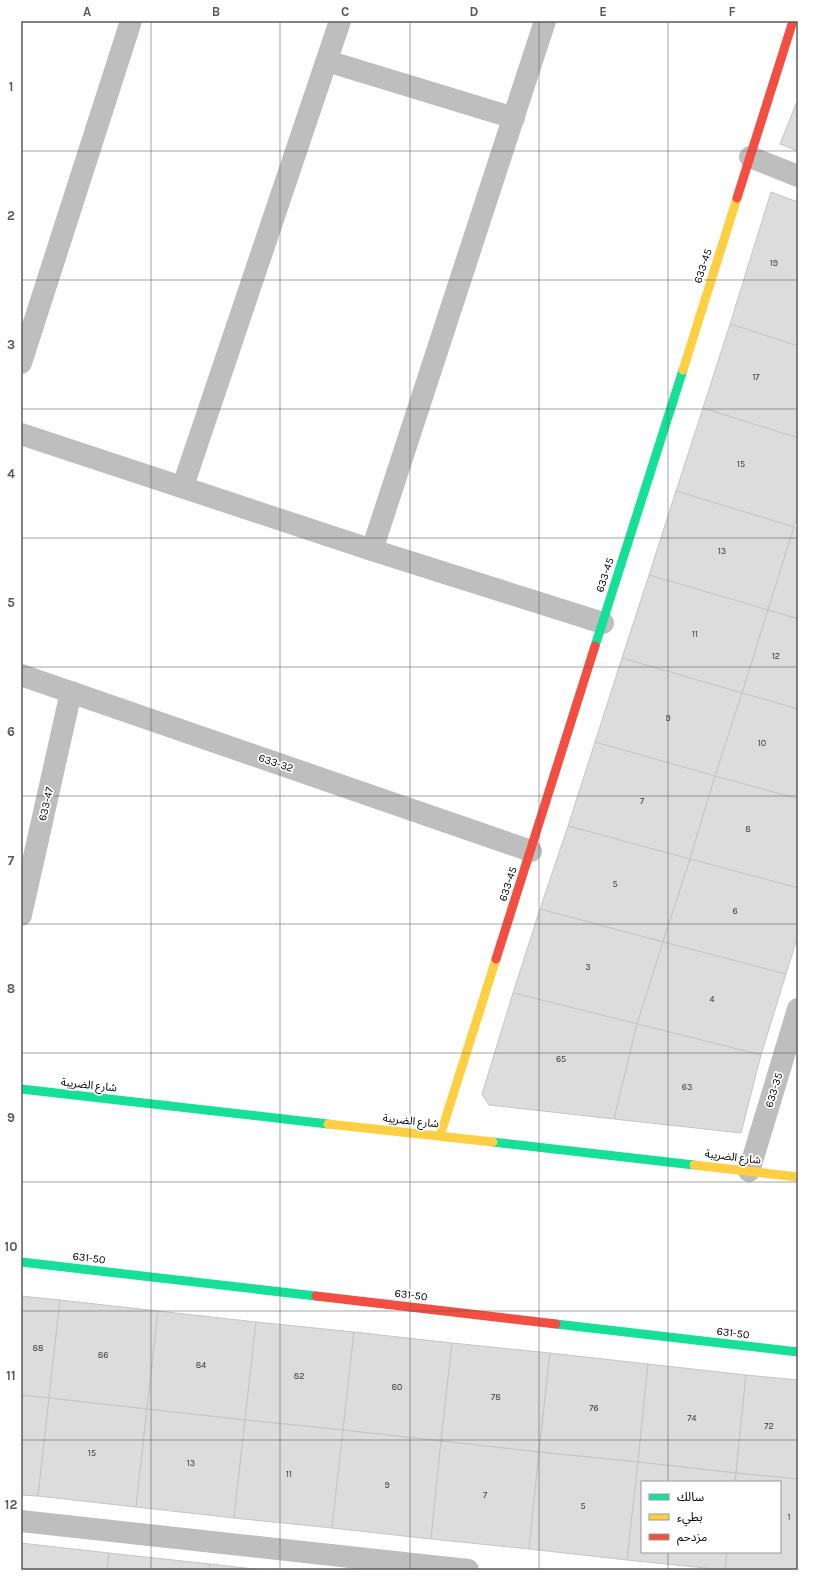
<svg xmlns="http://www.w3.org/2000/svg" width="819" height="1591" font-family="Karla,'Noto Sans Arabic',sans-serif">
<style>
.building{fill:#dcdcdc;stroke:#c5c5c5}
.lines{fill:none;stroke-linecap:round;stroke-linejoin:round}
.street{stroke:#bebebe;stroke-width:22}
.fast{stroke:#16e098;stroke-width:9}
.slow{stroke:#ffcf43;stroke-width:9}
.jam{stroke:#f24e42;stroke-width:9}
.grid{fill:none;stroke:#595959;stroke-width:1;stroke-opacity:0.55}
.labels{text-anchor:middle;dominant-baseline:central;stroke-width:3.5;stroke-linejoin:round;paint-order:stroke}
.number-label{font-size:9px;fill:#373737}
.street-label{font-size:11px;fill:#000;stroke:#fff}
.neatline{fill:none;stroke:#595959;stroke-width:1.5}
.grid-label{font-size:13px;text-anchor:middle;font-weight:bold;fill:#595959}
</style>
<rect width="100%" height="100%" fill="#fff"/>
<g class="building">
<path d="M798,99v52l-18,-7z"/>
<path d="M771,192l27,10v144l-68,-22z"/>
<path d="M730,324l68,22v92l-95,-30z"/>
<path d="M703,408l95,30v76l-4,13 -118,-36z"/>
<path d="M676,491l118,36 -26,83 -119,-35z"/>
<path d="M794,527l4,2v90l-30,-9z"/>
<path d="M649,575l119,35 -26,83 -120,-35z"/>
<path d="M768,610l30,9v90l-56,-16z"/>
<path d="M622,658l120,35 -27,83 -120,-34z"/>
<path d="M742,693l56,16v90l-83,-23z"/>
<path d="M595,742l120,34 -25,83 -122,-33z"/>
<path d="M715,776l83,23v89l-108,-29z"/>
<path d="M568,826l122,33 -27,83 -123,-33z"/>
<path d="M690,859l108,29v47l-12,39 -123,-32z"/>
<path d="M540,909l123,33 -26,82 -124,-31z"/>
<path d="M663,942l123,32 -25,81 -124,-31z"/>
<path d="M513,993l124,31 -23,95 -125,-14 -7,-11z"/>
<path d="M637,1024l124,31 -20,78 -127,-14z"/>
<path d="M21,1296l39,4 -11,98 -28,-3z"/>
<path d="M60,1300l98,11 -11,98 -98,-11z"/>
<path d="M158,1311l98,11 -11,98 -98,-11z"/>
<path d="M256,1322l98,10 -11,98 -98,-10z"/>
<path d="M354,1332l98,11 -11,98 -98,-11z"/>
<path d="M452,1343l98,10 -11,99 -98,-11z"/>
<path d="M550,1353l98,11 -10,98 -99,-10z"/>
<path d="M648,1364l98,11 -10,98 -98,-11z"/>
<path d="M746,1375l52,5v99l-62,-6z"/>
<path d="M21,1395l28,3 -11,98 -17,-1z"/>
<path d="M49,1398l98,11 -11,98 -98,-11z"/>
<path d="M147,1409l98,11 -11,98 -98,-11z"/>
<path d="M245,1420l98,10 -11,98 -98,-10z"/>
<path d="M343,1430l98,11 -10,98 -99,-11z"/>
<path d="M441,1441l98,11 -10,97 -98,-10z"/>
<path d="M539,1452l99,10 -11,98 -98,-11z"/>
<path d="M638,1462l98,11 -1,9h-93v70h85l-2,18 -98,-10z"/>
<path d="M736,1473l62,6v91h-73l2,-18h53v-70h-45z"/>
<path d="M21,1543l88,10 -2,17h-86z"/>
<path d="M109,1553l101,11 -1,6h-102z"/>
<path d="M210,1564l53,6h-54z"/>
</g>
<g class="lines">
<g class="street">
<path d="M327,61l187,57"/>
<path d="M750,157l48,19"/>
<path d="M21,363l110,-342"/>
<path d="M21,434l351,116 231,73"/>
<path d="M183,486l157,-465"/>
<path d="M372,550l173,-529"/>
<path d="M21,675l510,176"/>
<path d="M21,915l50,-223"/>
<path d="M749,1171l49,-162"/>
<path d="M21,1521l447,49"/>
</g>
<g class="fast">
<path d="M595,646l88,-276"/>
<path d="M21,1089l307,35"/>
<path d="M493,1142l201,23"/>
<path d="M21,1262l295,34"/>
<path d="M556,1324l242,28"/>
</g>
<g class="slow">
<path d="M683,370l54,-172"/>
<path d="M328,1124l165,18"/>
<path d="M440,1136l56,-177"/>
<path d="M694,1165l104,12"/>
</g>
<g class="jam">
<path d="M737,198l56,-177"/>
<path d="M496,959l99,-313"/>
<path d="M316,1296l240,28"/>
</g>
</g>
<path class="grid" d="M151,21v1549M280,21v1549M410,21v1549M539,21v1549M668,21v1461M21,151h777M21,280h777M21,409h777M21,538h777M21,667h777M21,796h777M21,924h777M21,1053h777M21,1182h777M21,1311h777M21,1440h777M668,1552v18"/>
<g class="labels">
<g class="number-label">
<text x="774" y="263">19</text>
<text x="756" y="377">17</text>
<text x="741" y="464">15</text>
<text x="722" y="551">13</text>
<text x="695" y="634">11</text>
<text x="776" y="656">12</text>
<text x="668" y="718">9</text>
<text x="762" y="743">10</text>
<text x="642" y="801">7</text>
<text x="748" y="829">8</text>
<text x="615" y="884">5</text>
<text x="735" y="911">6</text>
<text x="588" y="967">3</text>
<text x="712" y="999">4</text>
<text x="561" y="1059">65</text>
<text x="687" y="1087">63</text>
<text x="38" y="1348">88</text>
<text x="103" y="1355">86</text>
<text x="201" y="1365">84</text>
<text x="299" y="1376">82</text>
<text x="397" y="1387">80</text>
<text x="496" y="1397">78</text>
<text x="594" y="1408">76</text>
<text x="692" y="1418">74</text>
<text x="769" y="1426">72</text>
<text x="92" y="1453">15</text>
<text x="191" y="1463">13</text>
<text x="289" y="1474">11</text>
<text x="387" y="1485">9</text>
<text x="485" y="1495">7</text>
<text x="583" y="1506">5</text>
<text x="789" y="1517">1</text>
</g>
<g class="street-label">
<text transform="translate(703 266) rotate(-72)">633-45</text>
<text transform="translate(605 575) rotate(-72)">633-45</text>
<text transform="translate(276 763) rotate(19)">633-32</text>
<text transform="translate(46 804) rotate(-77)">633-47</text>
<text transform="translate(508 884) rotate(-72)">633-45</text>
<text transform="translate(89 1085) rotate(6)">شارع الضريبة</text>
<text transform="translate(774 1090) rotate(-73)">633-35</text>
<text transform="translate(411 1121) rotate(6)">شارع الضريبة</text>
<text transform="translate(733 1157) rotate(7)">شارع الضريبة</text>
<text transform="translate(89 1258) rotate(7)">631-50</text>
<text transform="translate(411 1295) rotate(7)">631-50</text>
<text transform="translate(733 1333) rotate(7)">631-50</text>
</g>
</g>
<rect width="819" height="1591" fill="none" stroke="#ffffff" stroke-width="44"/>
<rect x="641" y="1481" width="140" height="72" fill="#ffffff" stroke="#999999"/>
<rect x="649" y="1494" width="20" height="6" fill="#16e098" stroke="#999999"/>
<text x="677" y="1501" font-size="12" fill="#000000">سالك</text>
<rect x="649" y="1514" width="20" height="6" fill="#ffcf43" stroke="#999999"/>
<text x="677" y="1521" font-size="12" fill="#000000">بطيء</text>
<rect x="649" y="1534" width="20" height="6" fill="#f24e42" stroke="#999999"/>
<text x="677" y="1541" font-size="12" fill="#000000">مزدحم</text>
<rect x="22" y="22" width="775" height="1547" class="neatline"/>
<g class="grid-label">
<text x="87" y="16">A</text>
<text x="216" y="16">B</text>
<text x="345" y="16">C</text>
<text x="474" y="16">D</text>
<text x="603" y="16">E</text>
<text x="732" y="16">F</text>
<text x="11" y="91">1</text>
<text x="11" y="220">2</text>
<text x="11" y="349">3</text>
<text x="11" y="478">4</text>
<text x="11" y="607">5</text>
<text x="11" y="736">6</text>
<text x="11" y="865">7</text>
<text x="11" y="993">8</text>
<text x="11" y="1122">9</text>
<text x="11" y="1251">10</text>
<text x="11" y="1380">11</text>
<text x="11" y="1509">12</text>
</g>
</svg>
